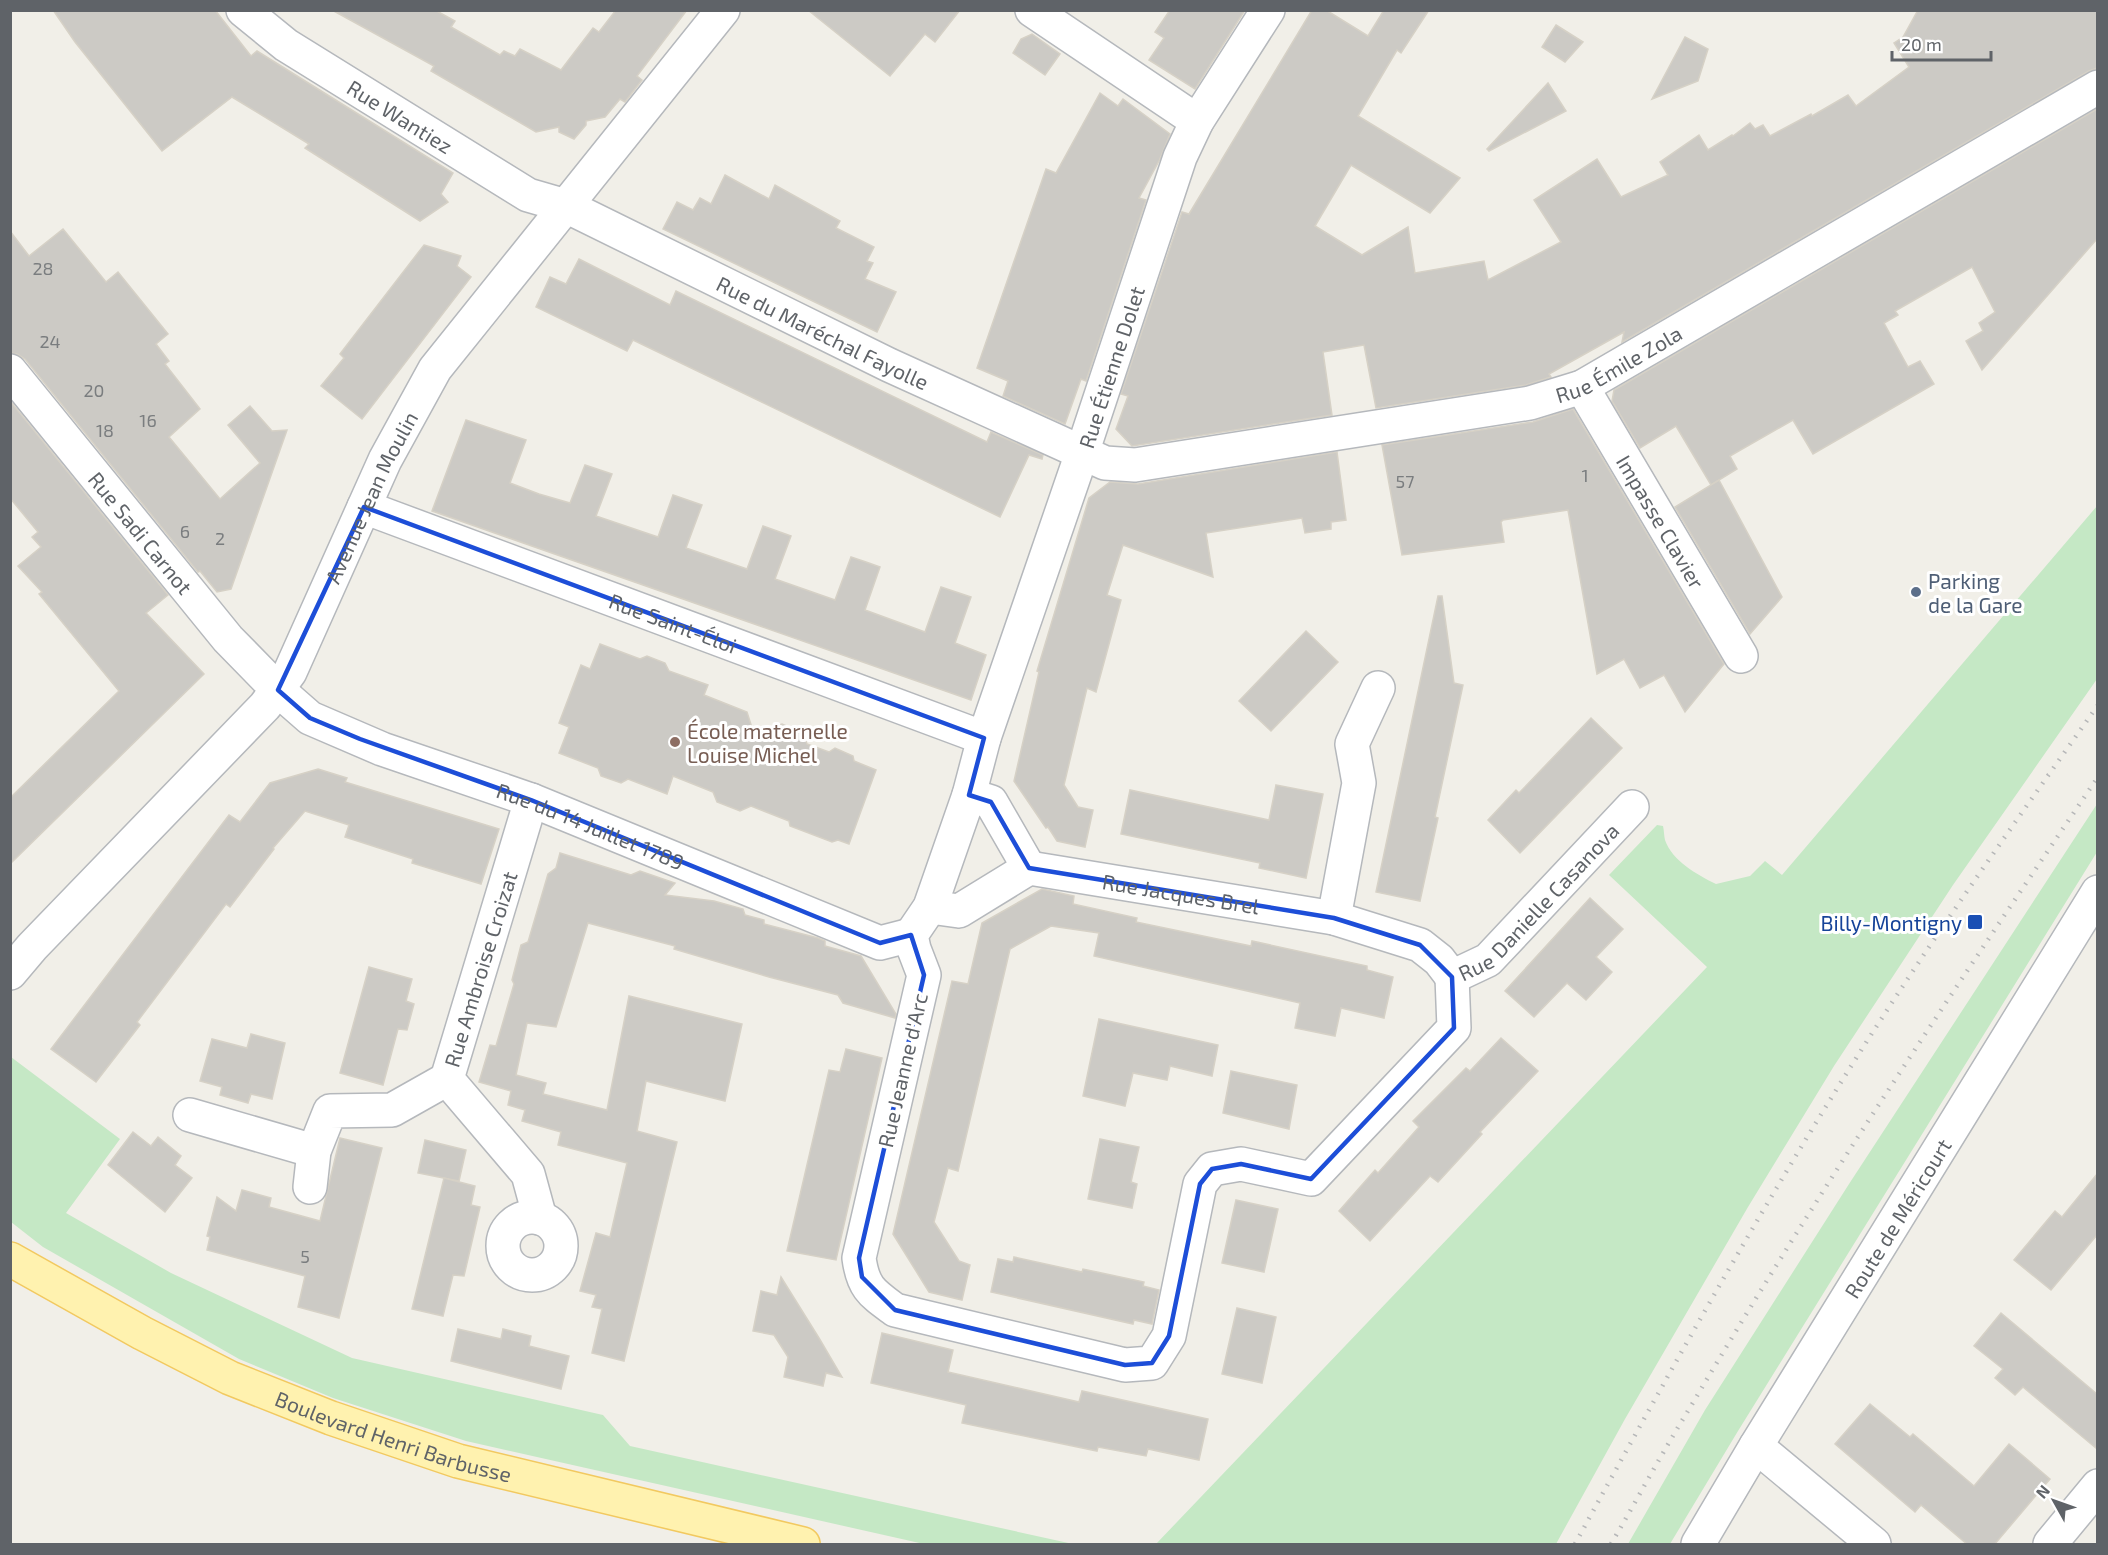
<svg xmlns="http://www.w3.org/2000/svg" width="2108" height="1555" font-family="'Exo 2',sans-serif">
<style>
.green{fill:#c5e8c5}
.building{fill:#cccac5;stroke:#d6d1c6;stroke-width:1.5}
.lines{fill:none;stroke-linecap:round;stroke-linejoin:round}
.minor-casing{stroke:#b5b8bc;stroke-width:36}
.major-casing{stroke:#f2c960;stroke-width:36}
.minor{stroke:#fff;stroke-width:33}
.major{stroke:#fff2af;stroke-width:33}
.rail{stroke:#b6b7b8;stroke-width:4.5;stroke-dasharray:1.5 8;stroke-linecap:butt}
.marked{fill:none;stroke:#1d4ed8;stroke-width:4.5;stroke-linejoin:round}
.service-dot{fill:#5c6f8a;stroke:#fff;stroke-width:2}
.education-dot{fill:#8d6e63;stroke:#fff;stroke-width:2}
.transit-dot{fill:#1a4fb4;stroke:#fff;stroke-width:2}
.labels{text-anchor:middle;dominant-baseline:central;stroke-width:6;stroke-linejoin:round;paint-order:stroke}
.number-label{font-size:18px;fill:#7a7d7f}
.street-label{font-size:21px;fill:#5f6368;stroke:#fff}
.service-label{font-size:21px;fill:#4e5e75;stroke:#fff;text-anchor:start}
.education-label{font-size:21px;fill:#785e54;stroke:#fff;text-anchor:start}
.transit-label{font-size:21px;fill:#164399;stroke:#fff;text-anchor:end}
</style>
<rect width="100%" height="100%" fill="#f1efe8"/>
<g class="green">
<path d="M2097,506v173l-144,206 -119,181 -86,141 -123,212 -69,125h-400l551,-577 -98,-92 48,-50 6,1c1,4 1,10 2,14 7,21 33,35 51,44l34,-8 15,-15 17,14z"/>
<path d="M2097,804v48l-359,579 -68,113h-42l77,-134 144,-226z"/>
<path d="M11,1057l109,82 -54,74 105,60 181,85 251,57 27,31 443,98h-149l-458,-103 -133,-43 -94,-39 -196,-112 -32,-25z"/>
</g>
<g class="building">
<path d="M53,10h162l36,46 6,-5 196,122 -12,21 7,8 -28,19 -115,-73 4,-4 -77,-47 -70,54 -87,-109z"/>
<path d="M332,10h103l20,11 -4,6 49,28 4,-4 11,5 5,-7 41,21 32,-42 6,4 17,-22h71l-50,66 5,4 -17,22 -5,-3 -15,18 -19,4v4l-12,14 -15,-7v-5l-23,5 -105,-61 3,-5z"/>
<path d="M808,10h152l-25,32 -10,-8 -35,42z"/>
<path d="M1170,10h75l-50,79 -46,-29 15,-22 -9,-6z"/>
<path d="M1312,10h14l42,26 16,-26h45l-28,43 -4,-3 -39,66 102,62 -30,35 -79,-48 -36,61 47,29 46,-28 7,46 69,-12 4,19 73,-38 -27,-42 63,-41 24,38 47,-22 -8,-13 39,-27 9,15 24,-15 1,1 17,-13 5,6 8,-4 7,11 41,-22 1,2 36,-21 8,11 53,-39 -15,-24 9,-6 15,-27h179v58l-8,3 -467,271 2,-10 -75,42 2,3 -25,8 -150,23 -12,-63 -41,7 9,63 -200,31 -16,-17 12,-33 -7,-2 61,-182 7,2z"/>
<path d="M1556,25l27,17 -18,20 -23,-15z"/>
<path d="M1032,34l28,20 -15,21 -32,-22 8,-14z"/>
<path d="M1685,37l23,12 -10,32 -46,18z"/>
<path d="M1548,83l18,28 -77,40 -2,-2z"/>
<path d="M1100,93l18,13 5,-7 47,35 -11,27 -20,37 7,2 -60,181 -5,-2 -16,45 -62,-28 5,-15 -31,-13 69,-199 10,4z"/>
<path d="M2097,109v130l-115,131 -16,-29 17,-10 -4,-8 16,-11 -23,-45 -77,44 3,4 -14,8 24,44 12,-6 14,23 -121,70 -20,-34 -63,36 7,13 -26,16 -35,-59 -36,22 -28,-47 2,-11z"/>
<path d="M725,175l44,24 6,-14 65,36 -4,7 38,19 -7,14 6,2 -8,16 31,13 -19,40 -214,-103 14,-27 16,8 7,-12 11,6z"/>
<path d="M63,229l43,53 12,-10 50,62 -12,10 13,17 -4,3 35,45 -31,28 51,62 40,-36 -32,-38 22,-19 22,25 15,-1 -56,159 -14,3 -17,-21 -2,1 -173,-213 -8,-5 -7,-1v-122l19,25z"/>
<path d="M424,245l37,11 -4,10 14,11 -109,142 -41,-33 23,-28 -4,-4z"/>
<path d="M579,259l91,46 6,-14 311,151 4,-10 52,23 -1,4 -13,-4 -29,62 -367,-177 -6,11 -91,-44 14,-30 16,7z"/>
<path d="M10,401l158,194 -22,18 58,61 -194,190v-66l109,-107 -80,-97 3,-2 -24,-26 23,-19 -9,-10 6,-5 -28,-34z"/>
<path d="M1573,409l151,255 -39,48 -21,-37 -24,13 -16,-29 -27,15 -29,-164 -65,10 -2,2 3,20 -102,13 -20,-110 151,-23z"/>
<path d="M466,420l60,20 -16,43 29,11 31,9 15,-38 27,9 -16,42 62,21 15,-42 29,10 -16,43 61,21 16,-43 28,10 -16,43 60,21 16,-43 15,5 14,5 -15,43 60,22 16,-45 30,10 -16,46 31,12 -15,45 -539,-189z"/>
<path d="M1337,452l9,68 -15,2v7l-26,4 -3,-15 -96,15 7,44 -90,-32 -16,50 14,5 -25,92 -9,-4 -23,97 14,22 15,3 -8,37 -28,-6 -9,-14 -2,1 -32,-47 25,-109 -2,-1 52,-173 21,-16 28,2z"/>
<path d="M1719,480l63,117 -32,37 -75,-127z"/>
<path d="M1438,596h4l12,87 9,2 -28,132 3,1 -18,83 -44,-9z"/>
<path d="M1306,631l32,31 -67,69 -32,-30z"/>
<path d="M600,644l40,15 7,-3 18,7 4,8 39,14 -4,10 43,17 7,22 28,-10 21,9 4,11 22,8 6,-4 18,8 1,5 22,9 -27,74 -11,-4 -6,2 -42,-16 -1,-5 -38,-15 -11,5 -23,-9 -4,-10 -40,-16 -6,18 -39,-15 -7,4 -20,-7 -3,-8 -39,-15 10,-26 -10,-4 22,-58 9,4z"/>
<path d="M1591,718l31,30 -102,105 -32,-33 28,-30 3,3z"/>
<path d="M318,769l29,9 -2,4 154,47 -18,55 -69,-21 1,-4 -68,-22 4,-12 -44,-14 -32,37 1,1 -44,58 -4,-3 -89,118 3,3 -44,57 -45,-33 178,-234 11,7 30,-39z"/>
<path d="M1276,785l47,9 -17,84 -47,-10 1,-5 -139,-29 9,-44 139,30z"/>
<path d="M560,853l71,22 9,-4 35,12 -10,12 49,6 29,8 2,6 19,5v4l54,14 7,3v5l36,10 35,58 -1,4 -52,-15 -5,-8 -69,-18 -95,-28 1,-3 -87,-23 -32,104 -29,-4 -11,52 30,8 -3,11 64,16 22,-114 113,28 -17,77 -79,-20 -9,50 40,11 -53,219 -32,-8 10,-44 -10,-2 4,-12 -16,-4 16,-58 14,4 17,-74 -69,-18 3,-13 -39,-11 3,-11 -17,-5 3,-14 -32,-9 11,-37 6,1 18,-62 -2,-4 9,-35 7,-3 20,-68 8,-6z"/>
<path d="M1042,889l32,7 -1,8 64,14 -1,4 115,24 1,-5 115,25v4l26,7 -9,41 -43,-10 -6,28 -40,-8 5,-25 -206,-47 5,-23 -48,-7 -41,23 -52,222 -10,-3 -14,54 25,39 11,4 -8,35 -33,-8 -36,-58 59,-253 16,3 14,-61z"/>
<path d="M1590,898l33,31 -27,28 16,15 -26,28 -19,-17 -33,34 -29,-26z"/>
<path d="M369,967l43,12 -6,22 8,3 -7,26 -9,-1 -15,56 -43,-12z"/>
<path d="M1099,1019l119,26 -6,31 -42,-10 -3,14 -34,-7 -8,33 -42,-10z"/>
<path d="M251,1034l34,9 -13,56 -21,-5 -3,9 -28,-8 2,-8 -22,-6 12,-42 35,9z"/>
<path d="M1501,1038l37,33 -58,61 2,2 -44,48 -8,-6 -60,65 -31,-30 36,-41 3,3 41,-46 -6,-6 53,-53 4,3z"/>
<path d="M846,1049l36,9 -46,202 -49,-9 42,-181 11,2z"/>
<path d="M1231,1071l66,14 -8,44 -66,-16z"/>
<path d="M133,1132l18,14 7,-9 23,19 -6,9 17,13 -27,34 -57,-47z"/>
<path d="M340,1138l42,10 -43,170 -41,-11 7,-31 -98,-26 3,-13 -3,-1 10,-39 19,14 6,-21 29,8 -2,9 51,14z"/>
<path d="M1100,1139l39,8 -8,35 6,2 -5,24 -44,-9z"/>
<path d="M425,1140l41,10 -7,31 -41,-8z"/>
<path d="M2097,1174v61l-46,55 -37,-30 41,-49 7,6z"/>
<path d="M444,1178l31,8 -4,19 9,2 -16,69 -11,-1 -10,41 -31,-7z"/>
<path d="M1236,1200l42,9 -14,63 -42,-9z"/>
<path d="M1014,1257l68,15 1,-3 61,13 -1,4 16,4 -7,34 -18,-4 -1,4 -142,-32 7,-33 15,3z"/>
<path d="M781,1277l38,61 23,39 -16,-4 -3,13 -39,-9 4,-20 -14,-22 -21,-4 8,-40 16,4z"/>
<path d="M1237,1308l39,9 -14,66 -40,-9z"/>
<path d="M2001,1313l96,81v55l-74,-62 -8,8 -20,-17 8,-9 -29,-23z"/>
<path d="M458,1329l43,10 2,-10 28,7 -2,10 40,10 -8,33 -110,-28z"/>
<path d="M882,1333l71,17 -5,22 131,30 3,-11 126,28 -9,41 -51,-11 -2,7 -48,-9 -1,4 -135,-28 4,-18 -95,-22z"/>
<path d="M1870,1404l40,33 3,-3 61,52 35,-42 41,35 -56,66h-26l-47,-40 -6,7 -80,-68z"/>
</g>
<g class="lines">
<g class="minor-casing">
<g id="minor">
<path id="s1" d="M243,10l43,35 242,150 38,11 323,159 216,98 30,2 395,-62 52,-16 516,-300"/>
<path d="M1032,10l165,111"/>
<path d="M1268,10l-71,111 -17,36 -98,296 -98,285 -15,57 -39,112 -19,28 3,14 10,26 -65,283c4,30 13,35 36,52l230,55 27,-2 17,-27 31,-152 12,-15 29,-5 70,15 143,-151 -2,-51"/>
<path id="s2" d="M10,371l218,268 50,51 32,28 72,31 149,51 349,143 31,-8"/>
<path id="s3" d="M1582,387l159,269"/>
<path id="s4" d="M364,507l620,231"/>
<path d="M531,800l-84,279 81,95 12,44"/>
<path id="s5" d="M1029,868l305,50 86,27 19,15 13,17"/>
<path d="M930,907l29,4 70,-43 -38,-66 -22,-7"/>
<path d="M1334,918l25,-135 -7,-39 26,-56"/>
<path id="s6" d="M10,973l22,-26 233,-241 25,-34 95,-212 50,-91 288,-359"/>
<path id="s7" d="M1452,977l36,-17 144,-153"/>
<path d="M190,1115l124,36"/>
<path d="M310,1187l4,-36 16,-40 62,-1 55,-31"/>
<circle cx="532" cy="1246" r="29"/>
<path d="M1756,1446l118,98"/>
<path id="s8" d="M1698,1544l58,-98 342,-554"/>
<path d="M2050,1544l48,-58"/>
</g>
</g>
<g class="major-casing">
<g id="major">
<path id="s9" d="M10,1259l132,74 88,45 101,40 127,43 345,83"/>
</g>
</g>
<use href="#minor" class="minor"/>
<use href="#major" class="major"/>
<g class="rail">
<path d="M1575,1544c86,-157 173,-313 268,-465 80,-128 168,-251 255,-374"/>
<path d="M1611,1544c27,-46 52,-93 80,-138 127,-215 267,-423 407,-629"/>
</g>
</g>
<path class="marked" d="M364,507l620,231 -15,57 22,7 38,66 305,50 86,27 32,32 2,51 -143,151 -70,-15 -29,5 -12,15 -31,152 -17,27 -27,2 -230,-55 -33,-33 -3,-19 65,-283 -13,-40 -31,8 -349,-143 -171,-61 -50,-21 -32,-28z"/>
<circle class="service-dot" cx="1916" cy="592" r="6"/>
<circle class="education-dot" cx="675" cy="742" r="6"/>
<rect class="transit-dot" x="1967" y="914" width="16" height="16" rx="3"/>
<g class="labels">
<g class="number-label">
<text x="43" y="268">28</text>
<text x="50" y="341">24</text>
<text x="94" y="390">20</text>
<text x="148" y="420">16</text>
<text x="105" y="430">18</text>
<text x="1585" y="475">1</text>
<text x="1405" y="481">57</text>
<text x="185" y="531">6</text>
<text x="220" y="538">2</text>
<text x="305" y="1256">5</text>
</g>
<g class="street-label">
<text stroke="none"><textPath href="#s1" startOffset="190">Rue Wantiez</textPath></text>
<text stroke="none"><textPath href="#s1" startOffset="666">Rue du Maréchal Fayolle</textPath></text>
<text stroke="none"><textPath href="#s1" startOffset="1504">Rue Émile Zola</textPath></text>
<text transform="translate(1111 367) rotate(-72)">Rue Étienne Dolet</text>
<text stroke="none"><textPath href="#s6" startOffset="604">Avenue Jean Moulin</textPath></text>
<text stroke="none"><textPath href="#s3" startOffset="156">Impasse Clavier</textPath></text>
<text stroke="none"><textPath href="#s2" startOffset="208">Rue Sadi Carnot</textPath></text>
<text stroke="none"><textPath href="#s4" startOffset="330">Rue Saint-Éloi</textPath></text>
<text stroke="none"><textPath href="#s2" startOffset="760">Rue du 14 Juillet 1789</textPath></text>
<text stroke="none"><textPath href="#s5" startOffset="154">Rue Jacques Brel</textPath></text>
<text stroke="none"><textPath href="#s7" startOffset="116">Rue Danielle Casanova</textPath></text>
<text transform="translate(480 969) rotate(-73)">Rue Ambroise Croizat</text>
<text transform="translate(902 1070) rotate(-77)">Rue Jeanne d'Arc</text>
<text stroke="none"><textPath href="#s8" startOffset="382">Route de Méricourt</textPath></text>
<text stroke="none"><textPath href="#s9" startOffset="424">Boulevard Henri Barbusse</textPath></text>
</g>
<g class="service-label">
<text x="1928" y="580">Parking<tspan x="1928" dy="24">de la Gare</tspan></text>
</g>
<g class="education-label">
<text x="687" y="730">École maternelle<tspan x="687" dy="24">Louise Michel</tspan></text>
</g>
<g class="transit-label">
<text x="1962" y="922">Billy-Montigny</text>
</g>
</g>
<rect width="2108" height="1555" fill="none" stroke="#5f6368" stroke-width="24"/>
<g transform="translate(2054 1501) rotate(310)" stroke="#ffffff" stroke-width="4.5" paint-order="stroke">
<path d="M0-4.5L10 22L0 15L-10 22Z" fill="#5f6368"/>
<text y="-9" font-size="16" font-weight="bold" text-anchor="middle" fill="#5f6368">N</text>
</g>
<path d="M1892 51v9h99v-9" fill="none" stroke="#5f6368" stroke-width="3"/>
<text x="1901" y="51" font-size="18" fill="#5f6368" stroke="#ffffff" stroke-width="4.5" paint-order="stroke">20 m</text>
</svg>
